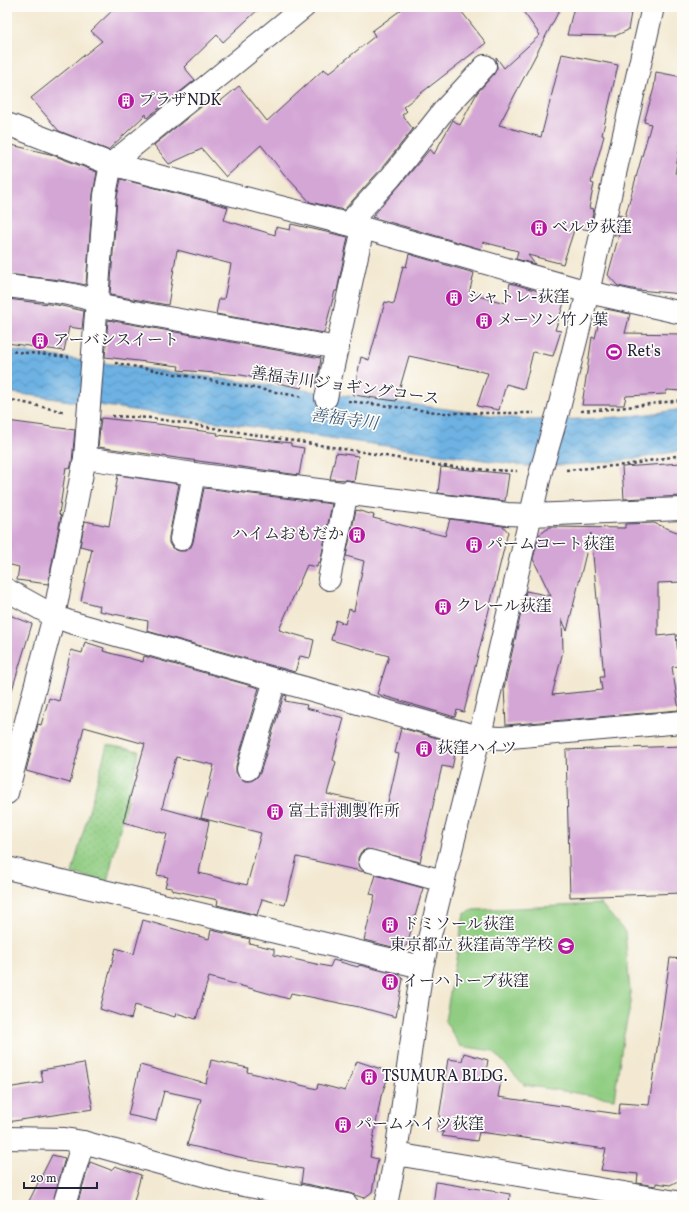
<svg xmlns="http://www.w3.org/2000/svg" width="689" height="1212" font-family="Vollkorn,'Noto Serif JP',serif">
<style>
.grass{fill:url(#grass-dots);stroke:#59785e}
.pitch{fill:#90cd82;stroke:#59785e}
.water{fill:url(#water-waves);stroke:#486a8f}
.building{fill:#d4a6d5;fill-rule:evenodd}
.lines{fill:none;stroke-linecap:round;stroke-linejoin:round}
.minor-casing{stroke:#414052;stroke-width:24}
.path{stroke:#414052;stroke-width:2.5;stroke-dasharray:3 3;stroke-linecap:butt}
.minor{stroke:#fff;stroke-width:22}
.labels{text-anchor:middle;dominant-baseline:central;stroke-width:3.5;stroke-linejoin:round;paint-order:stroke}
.poi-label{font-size:16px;fill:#22223b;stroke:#fdfcf7;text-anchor:start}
.street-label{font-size:16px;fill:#22223b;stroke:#fdfcf7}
.water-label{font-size:17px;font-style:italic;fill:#405c7e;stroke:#fdfcf7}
</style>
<defs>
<pattern id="grass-dots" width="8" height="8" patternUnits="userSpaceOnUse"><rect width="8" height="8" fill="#90cd82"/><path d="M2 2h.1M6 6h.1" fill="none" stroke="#7cb071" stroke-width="1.8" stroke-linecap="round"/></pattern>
<pattern id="water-waves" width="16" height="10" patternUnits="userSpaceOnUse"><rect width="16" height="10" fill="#6db2e3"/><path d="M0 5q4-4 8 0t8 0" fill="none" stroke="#5990b9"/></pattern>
</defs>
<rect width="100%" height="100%" fill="#fdfcf7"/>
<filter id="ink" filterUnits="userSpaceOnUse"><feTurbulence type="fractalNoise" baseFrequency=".025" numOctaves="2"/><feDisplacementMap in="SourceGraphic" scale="8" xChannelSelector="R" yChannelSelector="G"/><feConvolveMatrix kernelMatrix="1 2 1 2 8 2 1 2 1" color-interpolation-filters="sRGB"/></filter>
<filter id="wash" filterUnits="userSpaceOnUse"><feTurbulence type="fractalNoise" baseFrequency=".012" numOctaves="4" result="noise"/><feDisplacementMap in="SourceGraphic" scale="16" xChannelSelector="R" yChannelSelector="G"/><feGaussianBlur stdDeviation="0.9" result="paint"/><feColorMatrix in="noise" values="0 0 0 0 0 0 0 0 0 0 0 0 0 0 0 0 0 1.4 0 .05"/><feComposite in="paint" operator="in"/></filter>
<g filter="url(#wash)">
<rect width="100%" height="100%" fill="#f3e9d2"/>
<path class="grass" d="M107,745l32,6 -32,131 -35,-9z"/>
<path class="pitch" d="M601,904l24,28 6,71 -8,36 -9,60 -90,-14 -31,-34 -33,-5 -15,-25 19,-107 9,-4z"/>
<path class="water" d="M7,350l521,70c52,0 103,-2 154,-11v41c-51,12 -103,15 -156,16l-519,-74z"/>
<g id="blocks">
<g class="building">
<path d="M116,7h145l-38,35 -6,-7 -33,32 11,13 -48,38 -1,-4 -38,36 -49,-19 -28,-33 71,-57 -11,-10z"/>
<path d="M405,7h53l28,36 -83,64 4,4 -5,4 11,14 -32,40 -37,41 -34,-8 -26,-28 -23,-29 -35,32 -24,-28 -33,15 -15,-19 58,-47 5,6 22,-18 28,35 57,-52 5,4 46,-37 -3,-5z"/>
<path d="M520,7h41l-62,118 42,12 21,-83 56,11 -16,70 2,1 -13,47 3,1 -5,24 5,1 -5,21 -14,-3 -12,37 -35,-9 7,9 -19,-5 2,-8 -35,-9 -2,7 -109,-32 28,-32 30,-36 4,5 19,-34 7,5 17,-32 17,-19 3,-6 -1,-11 8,11 36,-33z"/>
<path d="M574,7h58l-4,23 -13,6 -48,-1z"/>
<path d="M656,72l26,5v59l-7,37 7,2v119l-44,-4 -20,-4 -10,-11 11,-40h-5l4,-20 7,2 26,-93 -7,-2 10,-34z"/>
<path d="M7,144l43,10 47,18 -4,22 -7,91 -26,-5 -53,-6z"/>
<path d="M121,179l107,28 -4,13 51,15 1,-8 14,3 1,-6 57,13 -11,54h-2l-11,42 -108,-19 3,-15h5l7,-35 -54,-14 -9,55 -58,-10 7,-98z"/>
<path d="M409,254l65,19 -5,21 37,9 4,-20 49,14 5,6 -9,27 6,1 -8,25 -20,-4 -9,37 -18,-5 -7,26 -22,-4 11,-33 -79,-17 -13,45 -43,-6 8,-38 8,3 16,-58 9,2 9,-38 3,1z"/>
<path d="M7,299l50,6 27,6 -2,18 -13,-2 -5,24 -57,-8z"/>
<path d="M606,309l24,5 -5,19 57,1v57l-15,-1 -1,4 -40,2 -2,9h-42l10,-68 3,1 6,-25z"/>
<path d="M108,320l213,38 -4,25 -13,-2 -3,7 -60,-13 -63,-5 1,-4 -74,-9z"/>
<path d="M101,418l57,6 20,3v1l40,5 -1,2 74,8v3l13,2 -5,27 -201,-28z"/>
<path d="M7,421l68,9 -3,32 -2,7 -4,-2 -7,47 2,2 -13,68 -31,-4 2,-13 -12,-3z"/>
<path d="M336,453l22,3 -4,26 -5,-2 -19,-1z"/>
<path d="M682,463v33l-58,3 -2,-32z"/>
<path d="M441,467l68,7 -4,27 -67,-8z"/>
<path d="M118,475l61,9 -10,53v6l3,5 7,3h6l6,-4 2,-5 11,-54 128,16 -12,59 -2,-1 -1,5 -10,-2 -28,65 35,10 -4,18 -10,-2 -5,16 -148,-41 1,-10 -49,-10 1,-5 -19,-5 11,-52 -12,-3 5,-25 24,5z"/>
<path d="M356,510l18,5 -1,3 72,18 5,-17 53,7 5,6 -44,180 -7,-2 -2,7 -78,-23 12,-38 -58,-16 5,-20 9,4 4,-15 5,2 10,-50 -18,-5z"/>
<path d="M654,523l28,11v48l-24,1v53l18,-2 3,32 -7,1 7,43 -173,15 -2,-37 22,-97 25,5 -18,-37 6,-24 11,-8 75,1v-4zM591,533l13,144h-4l2,13 -50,5 11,-44 -1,-32 5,12z"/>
<path d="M7,614l25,10 -20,66 -5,-1z"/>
<path d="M85,642l19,6 -1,3 40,11 1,-6 115,32 -23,78v6l3,5 6,4h6l5,-3 4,-5 24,-78 3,1 -2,5 22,4 -1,3 38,10 -11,42 3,2 -9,32 60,13 12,-53 -4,-1 6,-25 47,13 -1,3 8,10 -3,14 -10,-2 -22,96 -53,-13 -6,3 -3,6v7l7,7 -68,-15 -12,48 -23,-6 -5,16 -40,-10 1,-5 -46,-10v-2l-7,-1 3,-10 -11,-2 10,-41 -44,-12 22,-78 -61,-17 -14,56 -44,-12 12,-47 3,1 8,-27 10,3 12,-51 11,3zM176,757l38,8 -13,53 60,15 -14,52 -48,-12 10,-52 -47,-13z"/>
<path d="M682,746v147l-112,4 -4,-147z"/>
<path d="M376,875l47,13 -16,57 -6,4 -37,-9 11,-45 -5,-1z"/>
<path d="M143,920l66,19 2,-9 39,9 -1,4 25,6v6l56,12 3,-7 25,7 1,-2 41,10 3,4 -7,38 -37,-10 -68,-14 -2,6 -80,-22 -13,42 -20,-6 -1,4 -40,-12 -4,14 -31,-10 16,-61 18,6z"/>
<path d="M670,958l12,1v220l-12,6 -14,-2v3l-19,-3 1,-9 -37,-4 5,-21 -127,-17 -2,9 -35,-5 2,-4 -7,-1 11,-72 14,2 2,-8 24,7 -3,17 16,3 -3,17 121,17 1,-11 29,2z"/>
<path d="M211,1060l37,8 -1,4 70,17 1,-5 27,7 12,-30 33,11 -9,24 -11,61 8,2 -6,33 -8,6 -15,-5 -48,-10 2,-14 -55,-9v-1l-61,-14 14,-46 -37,-8 -8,30 -28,-6 12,-50 66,18z"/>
<path d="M84,1063l9,46 -86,13v-34l36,-6 -2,-12z"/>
<path d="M52,1155l13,3 -13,47h-25z"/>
<path d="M90,1162l21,8 4,-4 26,9 -8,30h-56z"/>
<path d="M436,1182l74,12 -1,11h-76z"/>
</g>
</g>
</g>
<g filter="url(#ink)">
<use href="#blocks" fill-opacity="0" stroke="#414052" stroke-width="1"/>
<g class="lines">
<g class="minor-casing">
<g id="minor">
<path d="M7,124l104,40 252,64 225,64 94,21"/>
<path d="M348,224l43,-47 54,-68 40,-43"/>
<path d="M7,286c28,4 77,6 99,21l232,41"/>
<path d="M326,398l37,-170"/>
<path d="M85,458l109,16 313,40 24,1 151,-6"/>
<path d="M181,539l13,-65"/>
<path d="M329,579l18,-87"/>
<path d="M7,590l47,26 16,6 409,115 22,1 181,-16"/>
<path d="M248,769l27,-89"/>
<path d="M7,793l47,-177 31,-158 20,-263 6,-31 193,-157"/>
<path d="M370,861l73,20"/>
<path d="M7,868l415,99"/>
<path d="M7,1138l58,1 18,3"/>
<path d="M396,1154l286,49"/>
<path d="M64,1205l19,-63 145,40 119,23"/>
<path d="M386,1205l10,-51 26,-187 61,-245 58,-251 17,-59 30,-120 65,-285"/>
</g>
</g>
<g class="path">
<path d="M7,351l62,6"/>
<path d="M115,363l188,34"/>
<path d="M7,399l58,13"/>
<path d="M348,401l96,12h90"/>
<path d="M581,411l29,-2 72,-9"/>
<path d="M112,416l39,2 224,36 59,11 55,5 28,1"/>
<path d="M566,470l60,-5 56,-10"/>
</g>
<use href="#minor" class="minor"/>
</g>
</g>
<defs>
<g id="building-disc" transform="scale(0.9)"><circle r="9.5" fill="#b5179e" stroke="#fdfcf7"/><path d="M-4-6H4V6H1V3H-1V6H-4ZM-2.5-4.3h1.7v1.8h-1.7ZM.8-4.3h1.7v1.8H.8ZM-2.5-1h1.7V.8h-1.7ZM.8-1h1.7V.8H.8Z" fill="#fff"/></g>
<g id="stadium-disc" transform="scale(0.9)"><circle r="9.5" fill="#b5179e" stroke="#fdfcf7"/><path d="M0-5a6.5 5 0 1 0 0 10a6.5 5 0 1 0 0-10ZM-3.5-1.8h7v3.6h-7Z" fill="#fff"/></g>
<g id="school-disc" transform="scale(0.9)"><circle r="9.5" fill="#b5179e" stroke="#fdfcf7"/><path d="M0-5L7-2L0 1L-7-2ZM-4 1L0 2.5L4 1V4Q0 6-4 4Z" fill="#fff"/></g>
</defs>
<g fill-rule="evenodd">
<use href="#building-disc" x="126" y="101"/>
<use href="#building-disc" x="539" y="228"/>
<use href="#building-disc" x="454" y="298"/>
<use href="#building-disc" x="484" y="321"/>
<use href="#building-disc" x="40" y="341"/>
<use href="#stadium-disc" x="614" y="352"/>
<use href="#building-disc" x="357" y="535"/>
<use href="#building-disc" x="474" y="545"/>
<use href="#building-disc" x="443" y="607"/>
<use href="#building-disc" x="424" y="749"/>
<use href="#building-disc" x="275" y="812"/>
<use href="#building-disc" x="390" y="925"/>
<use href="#school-disc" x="566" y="946"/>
<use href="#building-disc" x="390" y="982"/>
<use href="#building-disc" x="369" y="1077"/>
<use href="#building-disc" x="343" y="1125"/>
</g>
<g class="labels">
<g class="poi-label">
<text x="139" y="101">プラザNDK</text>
<text x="552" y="228">ベルウ荻窪</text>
<text x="467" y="298">シャトレ-荻窪</text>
<text x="497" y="321">メーソン竹ノ葉</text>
<text x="53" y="341">アーバンスイート</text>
<text x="627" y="352">Ret's</text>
<text x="344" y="535" text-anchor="end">ハイムおもだか</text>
<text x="487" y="545">パームコート荻窪</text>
<text x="456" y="607">クレール荻窪</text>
<text x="437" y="749">荻窪ハイツ</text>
<text x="288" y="812">富士計測製作所</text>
<text x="403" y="925">ドミソール荻窪</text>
<text x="553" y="946" text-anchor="end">東京都立 荻窪高等学校</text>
<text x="403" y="982">イーハトーブ荻窪</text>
<text x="382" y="1077">TSUMURA BLDG.</text>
<text x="356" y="1125">パームハイツ荻窪</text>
</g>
<g class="street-label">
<text transform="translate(345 387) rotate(8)">善福寺川ジョギングコース</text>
</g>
<g class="water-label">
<text transform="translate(344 420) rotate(8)">善福寺川</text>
</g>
</g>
<rect width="689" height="1212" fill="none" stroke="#fdfcf7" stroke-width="24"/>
<path d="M24 1182v6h73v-6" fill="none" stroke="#22223b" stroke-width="2"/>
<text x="30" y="1182" font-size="12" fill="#22223b" stroke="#fdfcf7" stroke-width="3" paint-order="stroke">20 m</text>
</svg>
